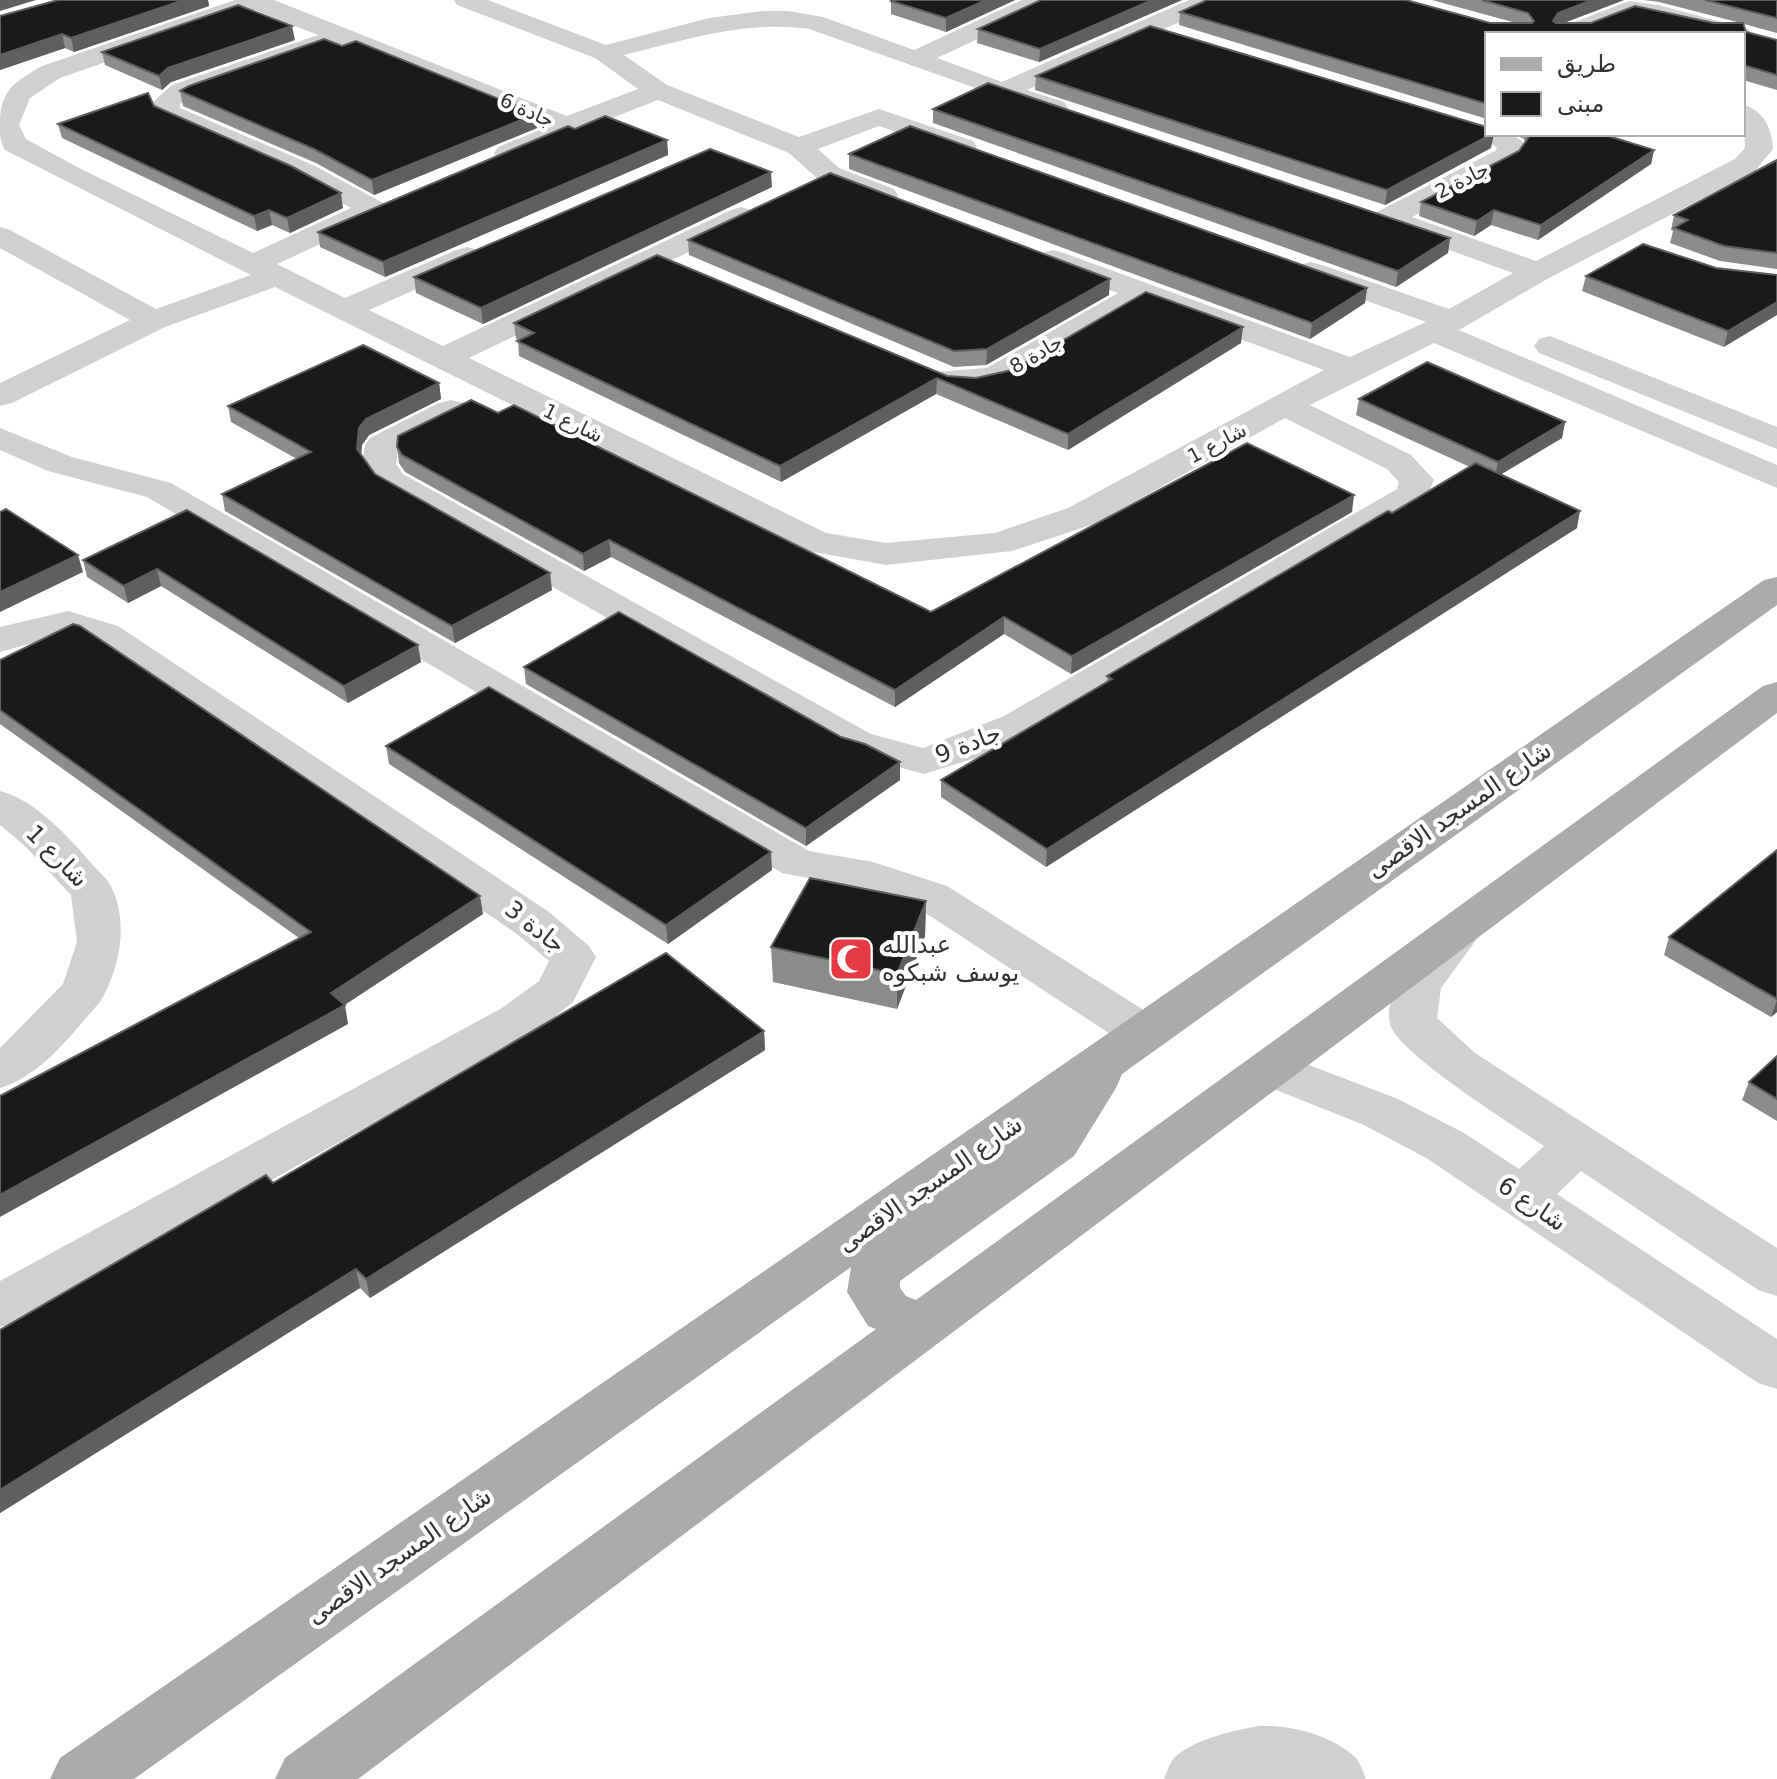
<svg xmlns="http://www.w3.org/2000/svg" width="1777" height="1779" font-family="'DejaVu Sans',Cairo,sans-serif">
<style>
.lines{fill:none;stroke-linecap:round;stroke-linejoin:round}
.minor{fill:#d0d0d0;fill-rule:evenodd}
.major{fill:#ababab;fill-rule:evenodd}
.wall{fill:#8c8c8c}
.shaded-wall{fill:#5f5f5f}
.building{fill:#1a1a1a;stroke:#5f5f5f;stroke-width:2}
.labels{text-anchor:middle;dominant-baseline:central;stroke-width:8;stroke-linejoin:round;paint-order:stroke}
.far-street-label{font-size:20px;fill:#333;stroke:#fff}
.street-label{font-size:24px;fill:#333;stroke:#fff}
.poi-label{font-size:24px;fill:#333;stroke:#fff;text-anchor:start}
</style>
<rect width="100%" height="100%" fill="#fff"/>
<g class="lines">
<g class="minor">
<path d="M235,0h39l293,116 71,-27 -43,-31 -138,-53 -3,-5h34l118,45 103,-27 53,-7h26l35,6 91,33 108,-50h32l-3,5 -114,53 65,24 187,-82h32l-3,5 -191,85 37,12 4,6 -4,6 -9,2 -246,-87c-64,-9 -123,11 -185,26l43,30 132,52 80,-28 94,32 4,6 -4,6 -10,2 -84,-29 -61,23 21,19 55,21 4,6 -4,6 -10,3 -65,-24 -30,-27 -131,-53 -85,33c-16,14 -54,31 -75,26l-4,-6 4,-6 49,-20 -206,-83 -151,53 -10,7v4l135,58 68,37 4,6 -6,7 -104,48 68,34 111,-48 11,-3 11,3 4,6 -4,6 -109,48 74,36 288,-136 10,-3 10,3 5,6 -5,6 -282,136 357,175 60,10 109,-10 73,-25 256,-138 -179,-66 -135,79 -35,8 -39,-5 -4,-7 4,-7 51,-4 131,-75 -76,-28 -4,-6 4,-6 11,-3 11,3 286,104 76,-35 -126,-45 -4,-6 4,-6 11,-3 11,3 127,44 64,-36 -136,-49 -5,-6 5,-6 118,-61 2,-3 -18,-14 4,-6 4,-1v7c16,0 29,-2 39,12l-11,17 -103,54 124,44 199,-102 10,-11 -2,-43c21,5 29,24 30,44l-18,22 -206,107 -90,52 318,135v23l-343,-145 -124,62 101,50 23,25 -9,21 -393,233 -53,23 -55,17 -81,-22 -464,-264 -17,-24 3,-19 5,-7 69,-35 12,-3 12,3 5,7 -5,7 -65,33 -2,14 7,10 468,260 52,14 81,-32 393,-227 2,-7 -12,-13 -102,-51 -191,106 -82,27 -126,14 -83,-15 -528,-263 -110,40 -153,76 -12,3v-23l130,-63 -130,-72v-21l10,3 146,79 95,-34 -246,-125c-5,-9 -5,-15 -5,-25 0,-35 13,-42 42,-59zM255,10l63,25 -146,50 -18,16v11l4,6 137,60 56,30 -98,45 -176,-86 -51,-28 -7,-14 11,-27 30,-20z"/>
<path d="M1629,1l29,4 90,24 4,5 -9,7v-7h-32l-79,-18 -44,18h-35l4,-5z"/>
<path d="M1550,336l227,91v22l-238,-96 -5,-7 5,-7z"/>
<path d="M0,428l72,29 99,26 638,368 64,11 74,24 214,135 7,12 -7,12 -17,5 -17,-5 -212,-139 -49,-17 -84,-16 -635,-376 -99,-26 -48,-21z"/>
<path d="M68,611l50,15 431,286 40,34 7,11 -23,45 -37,30 -517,289 -19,6v-46l502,-273 37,-27 10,-20 -32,-27 -427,-292 -24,-8 -66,18v-25z"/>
<path d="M0,791c43,11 78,59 108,90 22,36 13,86 -8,121 -29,32 -57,73 -100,86v-40l63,-64 14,-42 -6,-47 -46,-49 -25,-21z"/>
<path d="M1460,917l16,4 6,11 -41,56 -4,30 38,35 302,195v48l-19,-6 -177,-119 -24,23 220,145v50l-19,-6 -330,-224 -64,-34 -110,-44 -7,-12 7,-12 17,-5 17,5 110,42 66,34 55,36 25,-23c-29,-20 -146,-92 -154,-122 -5,-20 10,-48 22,-62 14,-19 25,-39 48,-45z"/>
<path d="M1260,1726c31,-1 71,9 95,31 5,5 8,15 11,22h-202c3,-7 6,-18 12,-23 20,-17 58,-26 84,-30z"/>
</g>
<path class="major" d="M1777,577v28l-655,469 -6,14 -42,68 -174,125v7l6,8 10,4 847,-614 14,-4v31l-1419,1066h-83l10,-21 591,-429 -8,-3 -21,-34 4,-25 -717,512h-84l10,-21 1704,-1178z"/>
</g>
<g class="wall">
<path d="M58,0h150l1,6 -135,46 -9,-4 -65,22z"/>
<path d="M1015,0l-69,32 -55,-18v-13z"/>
<path d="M1041,0h141l-143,62 -62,-19 1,-14z"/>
<path d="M1432,0h192l-61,23h178l-82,-21 -15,-2h133v33l-33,-9 2,8 31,8v50l-34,-10v-46h-256v85l-308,-94 1,-13 336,11z"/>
<path d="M295,40l-124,42 -9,8 -57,-25 -3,-13z"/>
<path d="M342,46l194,68 1,14 -163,67 -58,-32 -133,-57 -3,-15z"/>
<path d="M1036,76l455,72 -106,57 -350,-115z"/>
<path d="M933,109l517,129 -2,15 -52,34 -463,-164z"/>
<path d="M58,124l285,84 -53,25 -18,-8 -15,6 -195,-93z"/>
<path d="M575,129l92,11 1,15 -283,122 -65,-30 -2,-15z"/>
<path d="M1514,134h88l52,16 -3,14 -113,76 -47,-15 -17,11 -55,-20 2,-14 98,-51 6,-9 -1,-3z"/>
<path d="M849,154l518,134 -2,15 -55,36 -461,-170z"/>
<path d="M1777,160v109l-57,-8 -50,-18 3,-12 -2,-1 3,-15z"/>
<path d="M772,187l-289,137 -67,-31 -2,-16z"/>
<path d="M688,240l421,55 -123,70 -32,2 -265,-112z"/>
<path d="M1716,268l61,7 -53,72 -142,-56 4,-15z"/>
<path d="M514,323l433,53 29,2 265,-35 -173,107 -132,-56 -155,88 -262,-126 -1,-16 -2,-1z"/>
<path d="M439,383l2,16 -72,36 -7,10 -1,10 14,19 177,116 -97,53 -230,-132 -3,-17 75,-35 -66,-37 -3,-16z"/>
<path d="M1359,399l206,23 -3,16 -61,36 76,54 -531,339 -105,-70v-17l166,-98v-6l363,-209 -114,-52z"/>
<path d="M498,413l433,199 421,-100 -281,162 -67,-40 -109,73 -284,-150 -27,14 -179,-99 -6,-9 -2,-16z"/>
<path d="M187,510l234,152 -73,41 -187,-117 -33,17 -41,-26 -4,-17z"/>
<path d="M0,660l483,254 -139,91 4,19 -49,-86 -299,-214z"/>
<path d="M524,667l317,70 59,43 -94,66 -280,-162z"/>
<path d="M386,746l386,124 -104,74 -279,-180z"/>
<path d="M1777,850v162l-6,5 -107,-62 5,-18z"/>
<path d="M926,901l-1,35 -28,73 -124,-27 -2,-35z"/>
<path d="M764,1031l1,19 -395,248 -10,-10 -360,225v-183l273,-147z"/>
<path d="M1777,1056v65l-35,-21 7,-18z"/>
</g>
<g class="shaded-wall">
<path d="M0,0h36l-36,11z"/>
<path d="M184,0h24l1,6 -135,46 -3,-14z"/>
<path d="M986,0h29l-69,32v-14z"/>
<path d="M1152,0h30l-143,62 1,-13z"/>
<path d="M1592,0h32l-68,26 -3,-5 5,-8z"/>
<path d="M292,26l3,14 -124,42 -9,8 -3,-14 9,-8z"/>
<path d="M62,34l3,14 -65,22v-15z"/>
<path d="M536,114l1,14 -163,67 -2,-15z"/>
<path d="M1494,134l-3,14 -106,57 2,-15z"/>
<path d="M667,140l1,15 -283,122 -2,-15z"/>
<path d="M1654,150l-3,14 -113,76 3,-15z"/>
<path d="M771,172l1,15 -289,137 -2,-16z"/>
<path d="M341,193l2,15 -53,25 -3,-15z"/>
<path d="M269,210l3,15 -15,6 -3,-15z"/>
<path d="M1494,210l-3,15 -17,11 3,-15z"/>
<path d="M1450,238l-2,15 -52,34 2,-16z"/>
<path d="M1110,279l-1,16 -123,70 1,-16z"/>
<path d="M1367,288l-2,15 -55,36 2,-16z"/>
<path d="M1777,302v13l-53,32 4,-16z"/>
<path d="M1243,327l-2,16 -173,107v-16z"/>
<path d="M937,378l-1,16 -155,88 -1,-16z"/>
<path d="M439,383l2,16 -72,36 -7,10 -2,21 -3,-17 2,-21 7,-9z"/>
<path d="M1565,422l-3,16 -67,40 3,-16z"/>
<path d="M1354,495l-2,17 -281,162 1,-18z"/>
<path d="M1580,511l-3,17 -531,339 1,-18z"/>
<path d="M609,540l2,17 -27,14 -1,-17z"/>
<path d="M78,555l5,17 -83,40v-20z"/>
<path d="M157,569l4,17 -33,17 -4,-17z"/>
<path d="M550,573l2,17 -97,53 -3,-17z"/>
<path d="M1004,617v17l-109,73v-17z"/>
<path d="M418,645l3,17 -73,41 -4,-17z"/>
<path d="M900,762v18l-94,66v-18z"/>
<path d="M771,852l1,18 -104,74 -2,-19z"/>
<path d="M480,896l3,18 -143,94 5,-3 3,19 -348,193v-22l331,-202z"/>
<path d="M926,901l-1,35 -28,73v-35z"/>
<path d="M1777,1000v12l-6,5z"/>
<path d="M764,1031l1,19 -395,248 -4,-19z"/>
<path d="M356,1269l4,19 -360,225v-23z"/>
</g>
<g class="building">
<path d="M58,0h126l-113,38 -9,-4 -62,21v-39z"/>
<path d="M892,0h94l-40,18 -55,-17z"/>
<path d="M1041,0h111l-112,49 -62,-20z"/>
<path d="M1207,0h199l84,23h42l2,-2 -6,-8 -46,-13h110l-34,13 -5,8 3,2h35l44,-17 79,17h29l3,9 31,8v35l-34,-10v-31h-256v70l-307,-92z"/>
<path d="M1705,0h72v18z"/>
<path d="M238,5l54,21 -124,42 -9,8 -57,-24z"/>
<path d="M1150,26l333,100 4,3v5h5l-105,56 -351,-114z"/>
<path d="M324,39l18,7 14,-5 180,73 -164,66 -58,-31 -134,-58 9,-5z"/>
<path d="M988,83l462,155 -52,33 -465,-162z"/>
<path d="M148,93l6,13 137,60 50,27 -54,25 -18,-8 -15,6 -196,-92z"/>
<path d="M605,116l62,24 -284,122 -65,-30 250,-106 7,3z"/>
<path d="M910,126l457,162 -55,35 -463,-169z"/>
<path d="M1531,134h71l52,16 -113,75 -47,-15 -17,11 -56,-19 98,-51z"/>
<path d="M710,149l61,23 -290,136 -67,-31z"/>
<path d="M1777,160v93l-53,-7 -50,-18 14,-8 -14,-5z"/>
<path d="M830,173l280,106 -123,70 -33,2 -266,-111z"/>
<path d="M1643,244l73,24 61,7v27l-49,29 -142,-55z"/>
<path d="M657,255l290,121 29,2 36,-8 134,-78 97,35 -175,107 -131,-56 -157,88 -263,-125 17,-8 -20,-10z"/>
<path d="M363,345l76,38 -73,36 -7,9 -2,21 18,25 175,99 -98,53 -230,-132 89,-42 -83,-46z"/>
<path d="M1427,362l138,60 -67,40 -139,-63z"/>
<path d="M471,400l27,13 16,-8 417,207 316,-169 107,52 -282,161 -68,-39 -109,73 -286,-150 -26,14 -181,-99 -5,-8 1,-11z"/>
<path d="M1476,463l104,48 -533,338 -106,-69 171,-101 -5,-3 281,-165 4,2z"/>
<path d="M6,509l72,46 -78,37v-80z"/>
<path d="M187,510l231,135 -74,41 -187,-117 -33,17 -41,-26z"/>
<path d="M619,612l222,125 24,7 35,18 -94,66 -282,-161z"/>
<path d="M73,624l7,2 400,270 -149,97 14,12 -345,190v-99l311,-164 -311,-222v-50z"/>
<path d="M489,687l282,165 -105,73 -280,-179z"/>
<path d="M1777,850v149l-108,-62z"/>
<path d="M810,878l116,23 -29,73 -126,-27z"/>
<path d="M666,953l98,78 -398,248 -10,-10 -356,221v-160l266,-155 7,8z"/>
<path d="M1777,1056v43l-28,-17z"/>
</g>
<defs>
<g id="mosque-square" transform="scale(2.3)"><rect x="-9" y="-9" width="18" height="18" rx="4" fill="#e63946" stroke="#fff"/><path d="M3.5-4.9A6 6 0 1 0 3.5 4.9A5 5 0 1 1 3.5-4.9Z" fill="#fff"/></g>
</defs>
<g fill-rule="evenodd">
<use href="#mosque-square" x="851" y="959"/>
</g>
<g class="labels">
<g class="far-street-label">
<text transform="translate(527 110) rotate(24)">جادة 6</text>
<text transform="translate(1462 180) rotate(-27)">جادة 2</text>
<text transform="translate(1036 354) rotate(-30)">جادة 8</text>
<text transform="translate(573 423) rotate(26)">شارع 1</text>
<text transform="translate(1217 443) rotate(-28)">شارع 1</text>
</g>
<g class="street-label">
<text transform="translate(968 744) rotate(-21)">جادة 9</text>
<text transform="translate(1459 810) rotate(-35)">شارع المسجد الاقصى</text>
<text transform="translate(57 856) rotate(45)">شارع 1</text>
<text transform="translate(535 927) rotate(38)">جادة 3</text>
<text transform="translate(930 1184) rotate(-35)">شارع المسجد الاقصى</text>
<text transform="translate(1532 1204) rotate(34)">شارع 6</text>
<text transform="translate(399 1556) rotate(-35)">شارع المسجد الاقصى</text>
</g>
<g class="poi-label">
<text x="882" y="945">عبدالله<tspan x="882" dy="28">يوسف شبكوه</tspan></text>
</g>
</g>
<rect x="1485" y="32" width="260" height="104" fill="#ffffff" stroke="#adadad" stroke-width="2"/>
<rect x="1501" y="58" width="40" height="12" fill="#ababab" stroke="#adadad" stroke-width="2"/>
<text x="1557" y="72" font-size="24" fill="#333333">طريق</text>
<rect x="1501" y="92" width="40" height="24" fill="#1a1a1a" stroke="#adadad" stroke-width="2"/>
<text x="1557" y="112" font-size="24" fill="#333333">مبنى</text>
</svg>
